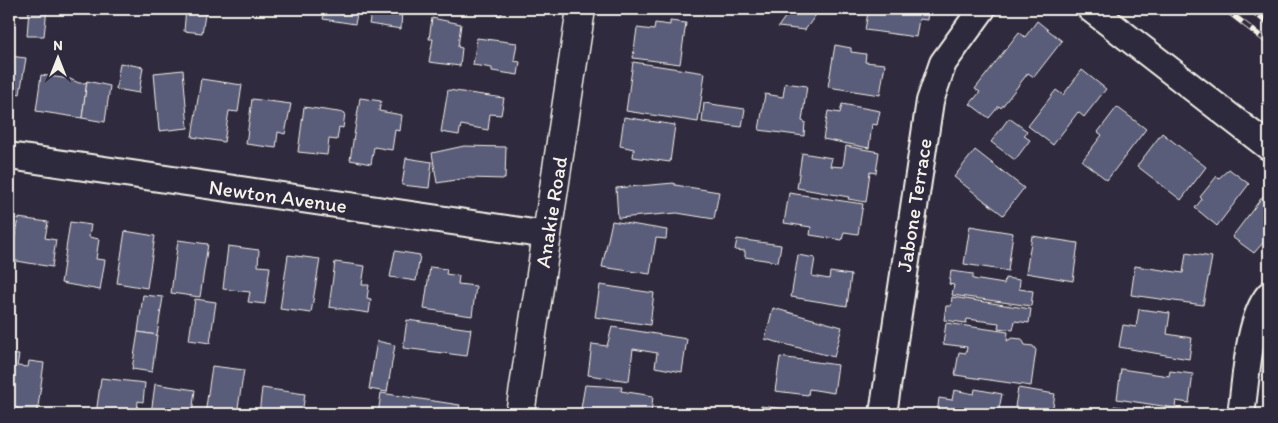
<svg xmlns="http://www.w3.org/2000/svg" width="1278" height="423" font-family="Itim,sans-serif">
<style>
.building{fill:#5a5d7a;stroke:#f4f1e8}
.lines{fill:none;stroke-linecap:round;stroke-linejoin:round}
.minor-casing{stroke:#f4f1e8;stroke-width:30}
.secondary-casing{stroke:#f4f1e8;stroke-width:31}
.minor{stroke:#2f2a3d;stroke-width:26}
.secondary{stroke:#2f2a3d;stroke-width:28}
.rail-casing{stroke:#f4f1e8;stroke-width:5.5}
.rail{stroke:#2f2a3d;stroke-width:4;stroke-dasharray:11;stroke-linecap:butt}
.labels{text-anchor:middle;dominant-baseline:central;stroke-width:5;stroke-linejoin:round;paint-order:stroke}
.street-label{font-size:21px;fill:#f4f1e8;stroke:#2f2a3d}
</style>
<rect width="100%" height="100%" fill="#2f2a3d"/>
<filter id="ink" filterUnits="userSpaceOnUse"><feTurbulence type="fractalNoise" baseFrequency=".02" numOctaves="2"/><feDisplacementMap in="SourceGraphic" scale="10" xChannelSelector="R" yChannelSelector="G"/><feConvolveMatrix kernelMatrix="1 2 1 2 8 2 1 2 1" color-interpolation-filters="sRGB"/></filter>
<g filter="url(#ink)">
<g class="building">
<path d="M29,9h18l-3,27h-17z"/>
<path d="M186,9h20l-4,24 -18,-2z"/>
<path d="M270,9h26v4z"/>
<path d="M325,9h33l-3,15 -32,-5z"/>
<path d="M372,9h30l-1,20 -32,-5z"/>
<path d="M491,9h14l-5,7z"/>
<path d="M791,9h29l-15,21 -27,-3z"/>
<path d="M875,9h53l-1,11 -8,-1 -3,18 -51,-7 3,-18 7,1z"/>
<path d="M432,18l29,6 -3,23 4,1 -2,18 -31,-4 4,-23h-4z"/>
<path d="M670,21l16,2 -6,41 -47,-6 4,-30 17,2 1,-7 15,2z"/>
<path d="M1037,21l25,20 -28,36 -6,-4 -27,35 -2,-2 -10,12 -19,-14 10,-12 -5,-3 44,-57 6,5z"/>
<path d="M477,38l40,5 -3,18 6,1 -2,13 -26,-4v-3l-19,-3z"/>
<path d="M835,45l16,3v4l15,2 -1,8 20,2 -5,31 -52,-8z"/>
<path d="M9,56l17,2 -6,36 -4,-1 -2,17 -5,-1z"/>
<path d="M633,62l72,11 -7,49 -72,-11z"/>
<path d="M120,63l23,4 -4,26 -23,-4z"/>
<path d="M183,70l5,58 -29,3 -5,-58z"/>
<path d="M1082,70l24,19 -22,28 -6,-5 -25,33 -25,-19 28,-36 7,5z"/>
<path d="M41,75l29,4 9,4h6l2,-2 -5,37 -46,-7z"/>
<path d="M201,79l41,6 -4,27 -9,-1 -5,31 -32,-5z"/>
<path d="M87,81l23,5 -5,36 -23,-4z"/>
<path d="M785,83l22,3 -5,35 3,1 -1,14 -45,-6 6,-36 18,3z"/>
<path d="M448,90l56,8 -3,17 -11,-1 -2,16 -27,-5 -2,10 -18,-3z"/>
<path d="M360,98l21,3 -2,10 23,4 -2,16 -5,-1 -3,20 -18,-3 -3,17 -21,-4z"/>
<path d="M252,99l39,5 -6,30 -7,-2 -2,16 -30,-4z"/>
<path d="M704,103l41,6 -3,18 -40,-5z"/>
<path d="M842,104l38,7 -3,14 -5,-1 -3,24 -46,-9 5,-28 12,2z"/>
<path d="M304,107l41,6 -2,15 -4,-1 -2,13 -8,-1 -2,16 -29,-3z"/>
<path d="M1117,107l29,22 -39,51 -25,-19 20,-26 -4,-3z"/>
<path d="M624,117l51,8 -5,37 -37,-5 1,-8 -14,-3z"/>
<path d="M1009,118l18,13 -3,5 6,4 -15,20 -24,-18z"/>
<path d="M1162,133l44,34 -25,33 -44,-34z"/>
<path d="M464,146l42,1 -1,32 -37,-1 -31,5 -5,-30z"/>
<path d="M846,146l33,6 -3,21 -6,-1 -4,30 -18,-3 1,-2 -52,-9 5,-35 30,5 -2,8 13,1z"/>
<path d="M975,150l49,38 -21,27 -49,-38z"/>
<path d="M406,158l26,4 -3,26 -27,-3z"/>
<path d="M1229,169l20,15 -32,42 -22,-18 7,-9 -2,-2 17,-21 2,2z"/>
<path d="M674,183l1,2 44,7 -5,27 -37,-6 -59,5 -2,-30z"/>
<path d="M789,193l74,11 -5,30 -14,-2 -2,8 -32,-5 1,-8 -27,-4z"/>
<path d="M1263,196l6,4v36l-15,17 -22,-16z"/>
<path d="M18,218l30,4 -3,16 11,2 -4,27 -41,-7z"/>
<path d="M612,221l55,9 -1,9 -10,-1 -6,36 -48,-7z"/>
<path d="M70,222l21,3 -2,12 10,2 -3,20 9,1 -5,30 -39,-7z"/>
<path d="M970,226l43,7 -5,38 -44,-7z"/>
<path d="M125,231l30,5 -8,52 -30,-5z"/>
<path d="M1032,236l46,7 -5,38 -47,-8z"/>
<path d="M737,239l44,6 -3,17 -33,-5v-6l-10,-1z"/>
<path d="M178,240l30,4 -8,53 -29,-4z"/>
<path d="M228,246l31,4 -1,16 12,1 -5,37 -17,-2 2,-10 -27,-3z"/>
<path d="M395,251l25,4 -4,26 -26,-4z"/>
<path d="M1186,253l26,4 -9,48 -72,-10 4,-29 48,7z"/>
<path d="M288,255l32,4 -9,54 -31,-4z"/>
<path d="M798,255l17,3 -3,18 17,3 1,-7 21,3 -4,31 -56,-9z"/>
<path d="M335,262l30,4 -3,19h7l-2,13 4,1 -2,14 -40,-6z"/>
<path d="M430,267l17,2 -1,5 13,2 -1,8 18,2 -4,30 -48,-7z"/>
<path d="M951,271l22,3v5l31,5 1,-6 15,2 -1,9 14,2 -2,15 -79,-11 2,-10 -5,-1z"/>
<path d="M600,285l54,8 -4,32 -55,-8z"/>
<path d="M143,295l20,2 -6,38 -19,-3z"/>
<path d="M952,297l79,12 -2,14 -14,-2 -2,9 -15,-2 1,-5 -32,-4 -1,4 -22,-3 2,-14h5z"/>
<path d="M195,299l21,3 -6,41 -21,-3z"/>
<path d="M773,308l69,19 -8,30 -69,-18z"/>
<path d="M1139,309l31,4 -3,21 25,4 -3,21 -70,-12 4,-22 13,2z"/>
<path d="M407,320l64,9 -4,27 -64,-8z"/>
<path d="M946,323l62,9 -1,9 5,-3 10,1 3,6 8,1 3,4 -5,36 -76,-11 4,-23 7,1 1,-6 -24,-3z"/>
<path d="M612,327l75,12 -5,33 -27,-5 2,-14 -24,-4 -4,32 -41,-6 4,-31 15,2z"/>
<path d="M138,332l19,3 -5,37 -20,-3z"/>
<path d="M377,341l18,4 -8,47 -18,-3z"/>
<path d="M9,354l10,1 -2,11 11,1 1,-6 15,2 -7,51h-20l1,-6 -9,-2z"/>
<path d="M780,357l58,8 -4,28 -25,-4 -1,6 -33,-4z"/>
<path d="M212,366l32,4 -7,44h-32z"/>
<path d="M1121,369l48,7 1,-5 23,3 -4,29 -13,-2 -1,7 -58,-9z"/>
<path d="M101,378l44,5 -2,19 -5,-1 -1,13h-41z"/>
<path d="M155,384l40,6 -3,24h-41z"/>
<path d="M585,385l37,2 -1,4 32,5 -2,18h-71z"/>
<path d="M262,388l43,6 -3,20h-43z"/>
<path d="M1018,388l37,6 -3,19 -37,-6z"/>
<path d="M975,389l27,5 -4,20h-61l2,-16 13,2 2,-10 20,4z"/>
<path d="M381,393l79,12 -2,9h-80z"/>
<path d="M761,406l58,8h-60z"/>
<path d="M1114,406l58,8h-59z"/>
</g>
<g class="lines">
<g class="minor-casing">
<g id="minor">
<path d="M1091,9l178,138"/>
<path d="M9,156l538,79"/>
<path d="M883,414l47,-313 13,-38 39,-54"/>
<path d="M1241,414c5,-32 7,-94 28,-119"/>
</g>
</g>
<g class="secondary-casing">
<path id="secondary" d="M520,414l61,-405"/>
</g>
<use href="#minor" class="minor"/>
<use href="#secondary" class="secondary"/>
<g class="rail-casing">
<g id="rail">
<path d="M1225,9l44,34"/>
<path d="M1250,9l19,15"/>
</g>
</g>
<use href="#rail" class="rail"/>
</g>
</g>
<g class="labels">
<g class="street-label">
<text transform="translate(278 196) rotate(8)">Newton Avenue</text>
<text transform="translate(914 205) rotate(-81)">Jabone Terrace</text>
<text transform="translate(551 212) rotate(-81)">Anakie Road</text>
</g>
</g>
<rect width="1278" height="423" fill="none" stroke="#2f2a3d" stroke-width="30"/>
<rect x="15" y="15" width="1248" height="393" fill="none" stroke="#f4f1e8" stroke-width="2" filter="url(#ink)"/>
<g transform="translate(58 58)" stroke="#2f2a3d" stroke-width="4" paint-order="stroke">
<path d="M0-4L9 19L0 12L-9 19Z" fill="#f4f1e8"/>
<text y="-8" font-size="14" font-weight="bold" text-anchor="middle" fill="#f4f1e8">N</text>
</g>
</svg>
